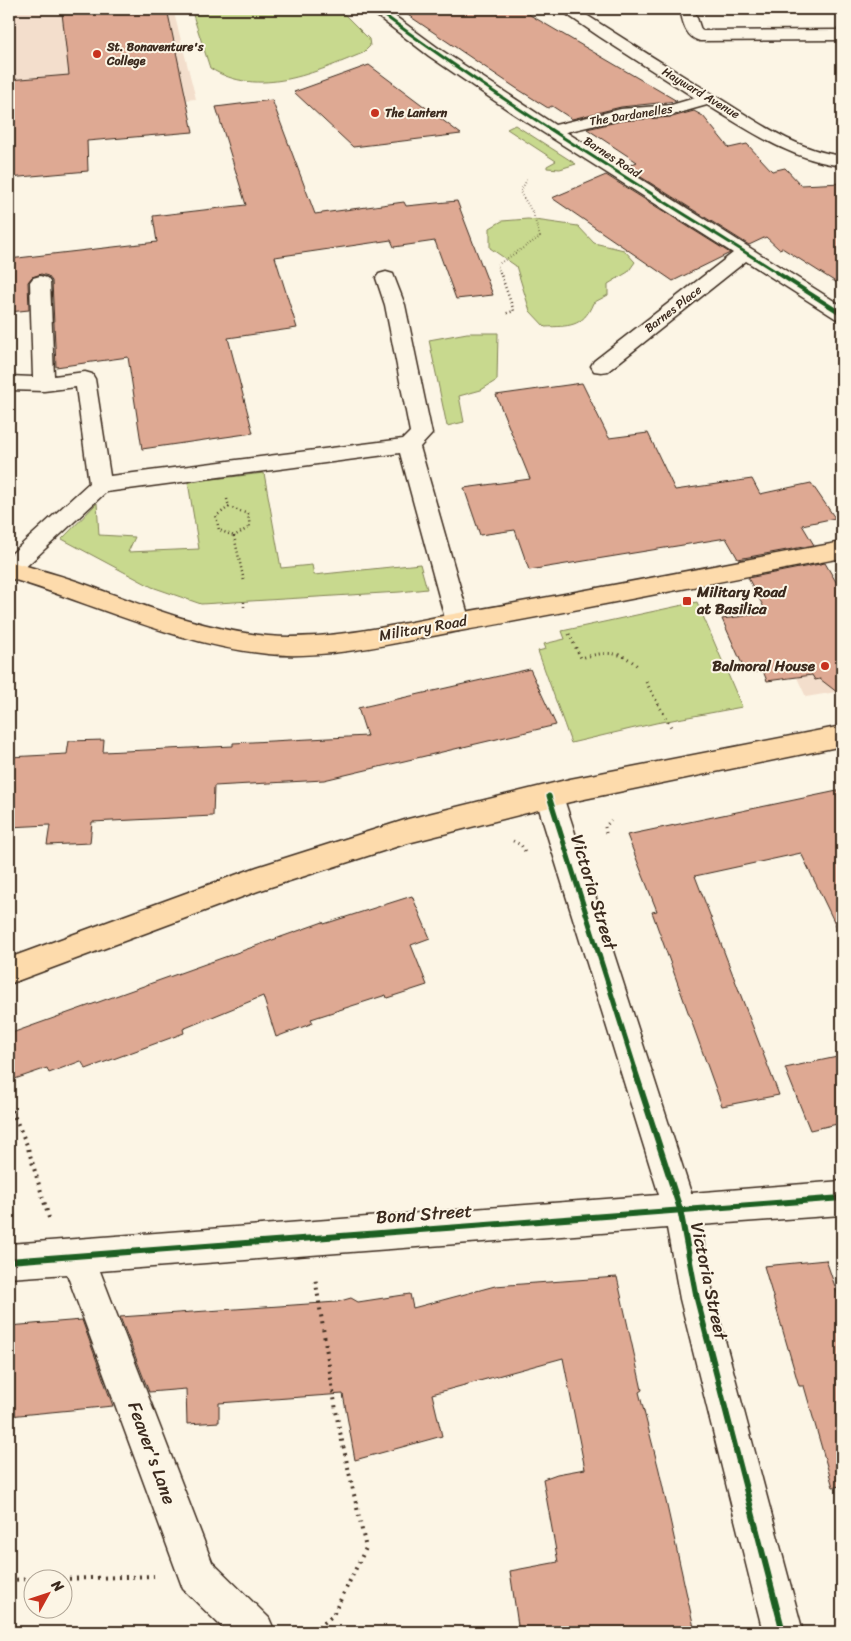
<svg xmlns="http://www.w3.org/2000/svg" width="851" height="1641" font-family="Sriracha,sans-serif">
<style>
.built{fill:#f3decc}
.green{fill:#c8d98e;stroke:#828256}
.building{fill:#dea993;stroke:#3b2a1e}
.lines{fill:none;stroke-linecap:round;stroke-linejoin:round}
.minor-casing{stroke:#3b2a1e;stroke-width:3}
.major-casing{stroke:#3b2a1e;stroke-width:3}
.path-far3{stroke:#3b2a1e;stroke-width:2;stroke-dasharray:0.5 2.5;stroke-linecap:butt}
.path-far2{stroke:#3b2a1e;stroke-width:2.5;stroke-dasharray:1 3;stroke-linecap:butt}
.path-far1{stroke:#3b2a1e;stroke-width:3;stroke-dasharray:1 4;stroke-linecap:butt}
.path{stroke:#3b2a1e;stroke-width:4;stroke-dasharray:2 5;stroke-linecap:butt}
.minor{fill:#fcf5e5;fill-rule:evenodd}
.major{fill:#fddbac;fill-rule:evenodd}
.cycleway-far3-casing{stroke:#fcf5e5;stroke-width:5}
.cycleway-far2-casing{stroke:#fcf5e5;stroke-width:6}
.cycleway-far1-casing{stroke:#fcf5e5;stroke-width:8}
.cycleway-casing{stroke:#fcf5e5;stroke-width:9}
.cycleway-far3{stroke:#1b5e20;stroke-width:3}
.cycleway-far2{stroke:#1b5e20;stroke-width:4}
.cycleway-far1{stroke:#1b5e20;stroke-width:5}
.cycleway{stroke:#1b5e20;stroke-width:6}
.poi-dot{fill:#c8321e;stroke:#fcf5e5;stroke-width:2}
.labels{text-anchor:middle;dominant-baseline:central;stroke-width:4;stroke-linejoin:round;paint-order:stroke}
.far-poi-label{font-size:12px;font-weight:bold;fill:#3b2a1e;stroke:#fcf5e5;text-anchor:start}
.far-street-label{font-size:12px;fill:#3b2a1e;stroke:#fcf5e5}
.poi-label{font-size:15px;font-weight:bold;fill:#3b2a1e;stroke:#fcf5e5;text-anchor:start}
.street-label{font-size:15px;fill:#3b2a1e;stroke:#fcf5e5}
.near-street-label{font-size:18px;fill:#3b2a1e;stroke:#fcf5e5}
</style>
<rect width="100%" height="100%" fill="#fcf5e5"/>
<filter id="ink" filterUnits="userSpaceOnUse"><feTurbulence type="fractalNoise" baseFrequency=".02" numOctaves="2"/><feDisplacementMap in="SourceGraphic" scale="10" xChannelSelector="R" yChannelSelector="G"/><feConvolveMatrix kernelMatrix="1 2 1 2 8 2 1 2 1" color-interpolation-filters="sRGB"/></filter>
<g filter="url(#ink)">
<g class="built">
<path d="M9,9h164l23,90 -107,8 -1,42 -79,6z"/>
<path d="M842,630v61l-36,6 -26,-56z"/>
</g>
<g class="green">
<path d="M204,9h135l30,30 1,7 -7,7c-47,19 -105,46 -153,15l-17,-53z"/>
<path d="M515,125l61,39 -16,5 -13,-1v-2l9,-5 -49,-32z"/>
<path d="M528,219l50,7 16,17 30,7 11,12 -7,10 -20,12v11l-15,8c-10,25 -25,23 -48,24l-15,-16 -14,-45 -26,-18v-20l12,-7z"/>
<path d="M467,333h31l-1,47 -16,10 -22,6 5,26 -17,4 -18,-86z"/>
<path d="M264,473l17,95 31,-3 2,10 106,-11 7,25 -27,3 -199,12 -49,-17 -90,-48 35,-36 2,32 36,2 -7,15 71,-3 -11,-67z"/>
<path d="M697,602l45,105 -86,16 -85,20 -33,-92 8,-2 -2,-5 21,-5 -3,-8z"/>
</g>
<g class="building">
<path d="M111,9h56l26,123 -106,9 1,30 -79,7v-98l60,-5 -7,-62z"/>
<path d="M399,9h126l5,6 147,86 -56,6 -49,12 -20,-13 -4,2 -32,-20z"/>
<path d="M369,65l92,69 -108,13 -59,-55z"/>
<path d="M272,100l43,114 89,-12 2,4 51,-5 36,94 -37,4 -21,-58 -41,6 -3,-7 -116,17 22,71 -69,10 25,95 -111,16 -14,-92 -72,10 -4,-86 -4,-5 -7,-2 -9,3 -4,5 1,28 -20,2v-53l148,-17 -4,-26 93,-11 -30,-98z"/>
<path d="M694,111l9,5 26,32 18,-4 25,27 13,-3 16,17 41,-2v103l-60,-38 -3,1 -13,-12 -17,8 -124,-78 12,-5 -50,-33 34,-8 51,-4z"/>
<path d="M606,175l124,78 -57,28 -121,-83z"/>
<path d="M582,383l27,55 39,-5 27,57 77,-11 8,15 51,-11 24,35 -33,7 12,20 -76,14 -12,-21 -197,32 -14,-40 -35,5 -16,-47 66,-9 -34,-84z"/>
<path d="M825,563l17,29v104l-22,-17 -5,1 -3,-5 -45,6 -4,-10 -17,2 -24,-54 45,-6 -19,-35z"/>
<path d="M530,669l26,56 -232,55 -110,6 -1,30 -121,6 -2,21 -43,2 3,-20 -41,2v-70l58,-3 2,-13 35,-1 -1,12 130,-6v-3l134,-7 -9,-28z"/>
<path d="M842,790v148l-41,-85 -106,23 84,219 -57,11 -70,-194 5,-1 -30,-76z"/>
<path d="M412,896l18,42 -19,7 16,40 -40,13 -1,-3 -75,24 2,4 -37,14 -13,-41 -80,33 1,4 -98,36 -5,-8 -32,12 -2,-5 -38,13v-47l314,-112 1,2z"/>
<path d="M842,1056v67l-32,7 -25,-62z"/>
<path d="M826,1260l16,47v179l-9,1 -29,-101h-5l-35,-120z"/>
<path d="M617,1277l25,113 -3,2 20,78 36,162h-176l-9,-61 48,-9 -15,-83 14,-5 28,-5 -22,-111 -131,36 10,42 -87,24 -12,-66 -124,9v19l-32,2 -1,-35 -37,3 -29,-75 217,-15 14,-4 7,4 52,-8 3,14 82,-22z"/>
<path d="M82,1320l31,86 -104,10v-90z"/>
</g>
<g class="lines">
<g class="minor-casing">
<g id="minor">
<path d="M368,9h17l56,41 114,75 66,-16 50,-4 24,-7 -95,-61 -41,-28h18c47,30 94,60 142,89 39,24 77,52 123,58v10c-51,-6 -92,-35 -135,-61l-35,10 -51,4 -55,13 276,174v14l-7,-2 -89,-57 -138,110 -7,1 -7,-1 -3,-5 3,-5 139,-108 -219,-139 -85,-58z"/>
<path d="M680,9h14l7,21 2,1 139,-1v10l-142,1c-15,-4 -17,-19 -20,-32z"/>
<path d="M386,272l7,2 12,31 27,129 -12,13 50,175 -3,6 -9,3 -9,-3 -3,-6 -46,-169 -294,39 -89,83 -8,2v-21l80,-73 -13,-96 -32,4 -35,-1v-14l24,1 -3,-95 3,-4 7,-2 7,2 3,4 4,94 31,-4 7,2 3,5 15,97 293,-37 7,-7 -25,-127 -9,-27 3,-4z"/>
<path d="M549,785l10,3 4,8 128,397 151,-12v34l-142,10 14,74 89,333h-40l-83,-333 -13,-71 -567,43 112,291 57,56 6,14h-48l-44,-43 -116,-315 -58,4v-34l650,-49 -124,-399 4,-8z"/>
</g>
</g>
<g class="major-casing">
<g id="major">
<path d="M842,542v16c-128,24 -255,51 -383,73 -60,11 -132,29 -191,23 -87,-8 -176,-51 -259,-76v-17c23,7 47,13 70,21 61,22 124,48 189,54 62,5 130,-12 191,-23 128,-22 255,-48 383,-71z"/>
<path d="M842,726v20l-272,56 -162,41 -150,48 -249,93v-26l248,-91 151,-48 162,-40z"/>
</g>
</g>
<path class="path-far3" d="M500,273l-3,-8 43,-28 -7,-24 -13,-21 8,-14"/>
<g class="path-far2">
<path d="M500,272l14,39 -10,3"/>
<path d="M227,499l2,8 19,7 2,13 -16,9"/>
<path d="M229,507l-13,9 3,14 15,6"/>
<path d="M234,536l10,45"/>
<path d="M244,602v6"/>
</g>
<g class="path-far1">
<path d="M569,634l12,24c22,-6 41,-9 58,10"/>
<path d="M646,682l25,45"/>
<path d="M606,833l-1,-6 6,-7"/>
<path d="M513,841l8,4 5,8"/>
</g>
<g class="path">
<path d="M9,1104l18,41 22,73"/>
<path d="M62,1579l92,-3"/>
<path d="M9,1580l23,-1"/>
<path d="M313,1632l20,-17 33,-67 -28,-125 -23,-146"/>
</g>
<use href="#minor" class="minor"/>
<use href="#major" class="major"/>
<g class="cycleway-far3-casing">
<path id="cycleway-far3" d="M376,9c129,96 266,178 402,264"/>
</g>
<g class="cycleway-far2-casing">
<path id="cycleway-far2" d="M776,272l66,42"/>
</g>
<g class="cycleway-far1-casing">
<path id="cycleway-far1" d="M549,796l86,273"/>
</g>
<g class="cycleway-casing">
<g id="cycleway">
<path d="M634,1068l46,141 17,90 86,333"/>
<path d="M9,1261l833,-63"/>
</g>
</g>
<use href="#cycleway-far3" class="cycleway-far3"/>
<use href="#cycleway-far2" class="cycleway-far2"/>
<use href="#cycleway-far1" class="cycleway-far1"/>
<use href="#cycleway" class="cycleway"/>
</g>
</g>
<g class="poi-dot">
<circle cx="97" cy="54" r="5"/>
<circle cx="375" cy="113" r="5"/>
<rect x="682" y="596" width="10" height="10" rx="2.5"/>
<circle cx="825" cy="666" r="5"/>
</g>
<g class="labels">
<g class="far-poi-label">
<text x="107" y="47">St. Bonaventure's<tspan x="107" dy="14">College</tspan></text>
<text x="385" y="113">The Lantern</text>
</g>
<g class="far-street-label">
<text transform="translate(701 93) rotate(31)">Hayward Avenue</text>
<text transform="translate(631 115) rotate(-9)">The Dardanelles</text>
<text transform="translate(612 157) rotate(33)">Barnes Road</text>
<text transform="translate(673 309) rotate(-38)">Barnes Place</text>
</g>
<g class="poi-label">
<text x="697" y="592">Military Road<tspan x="697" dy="17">at Basilica</tspan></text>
<text x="815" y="666" text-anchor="end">Balmoral House</text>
</g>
<g class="street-label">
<text transform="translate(423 628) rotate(-10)">Military Road</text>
</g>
<g class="near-street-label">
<text transform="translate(594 892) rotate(73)">Victoria Street</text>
<text transform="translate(424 1214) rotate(-4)">Bond Street</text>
<text transform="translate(709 1281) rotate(78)">Victoria Street</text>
<text transform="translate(152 1453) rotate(70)">Feaver's Lane</text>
</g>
</g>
<rect width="851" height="1641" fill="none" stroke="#fcf5e5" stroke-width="30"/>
<rect x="15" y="15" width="821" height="1611" fill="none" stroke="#3b2a1e" stroke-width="2" filter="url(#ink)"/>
<g transform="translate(48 1594) rotate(50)"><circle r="24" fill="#fcf5e5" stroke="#afa495"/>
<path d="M0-4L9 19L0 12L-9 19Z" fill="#c8321e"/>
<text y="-8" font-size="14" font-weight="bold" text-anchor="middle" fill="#3b2a1e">N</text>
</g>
</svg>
